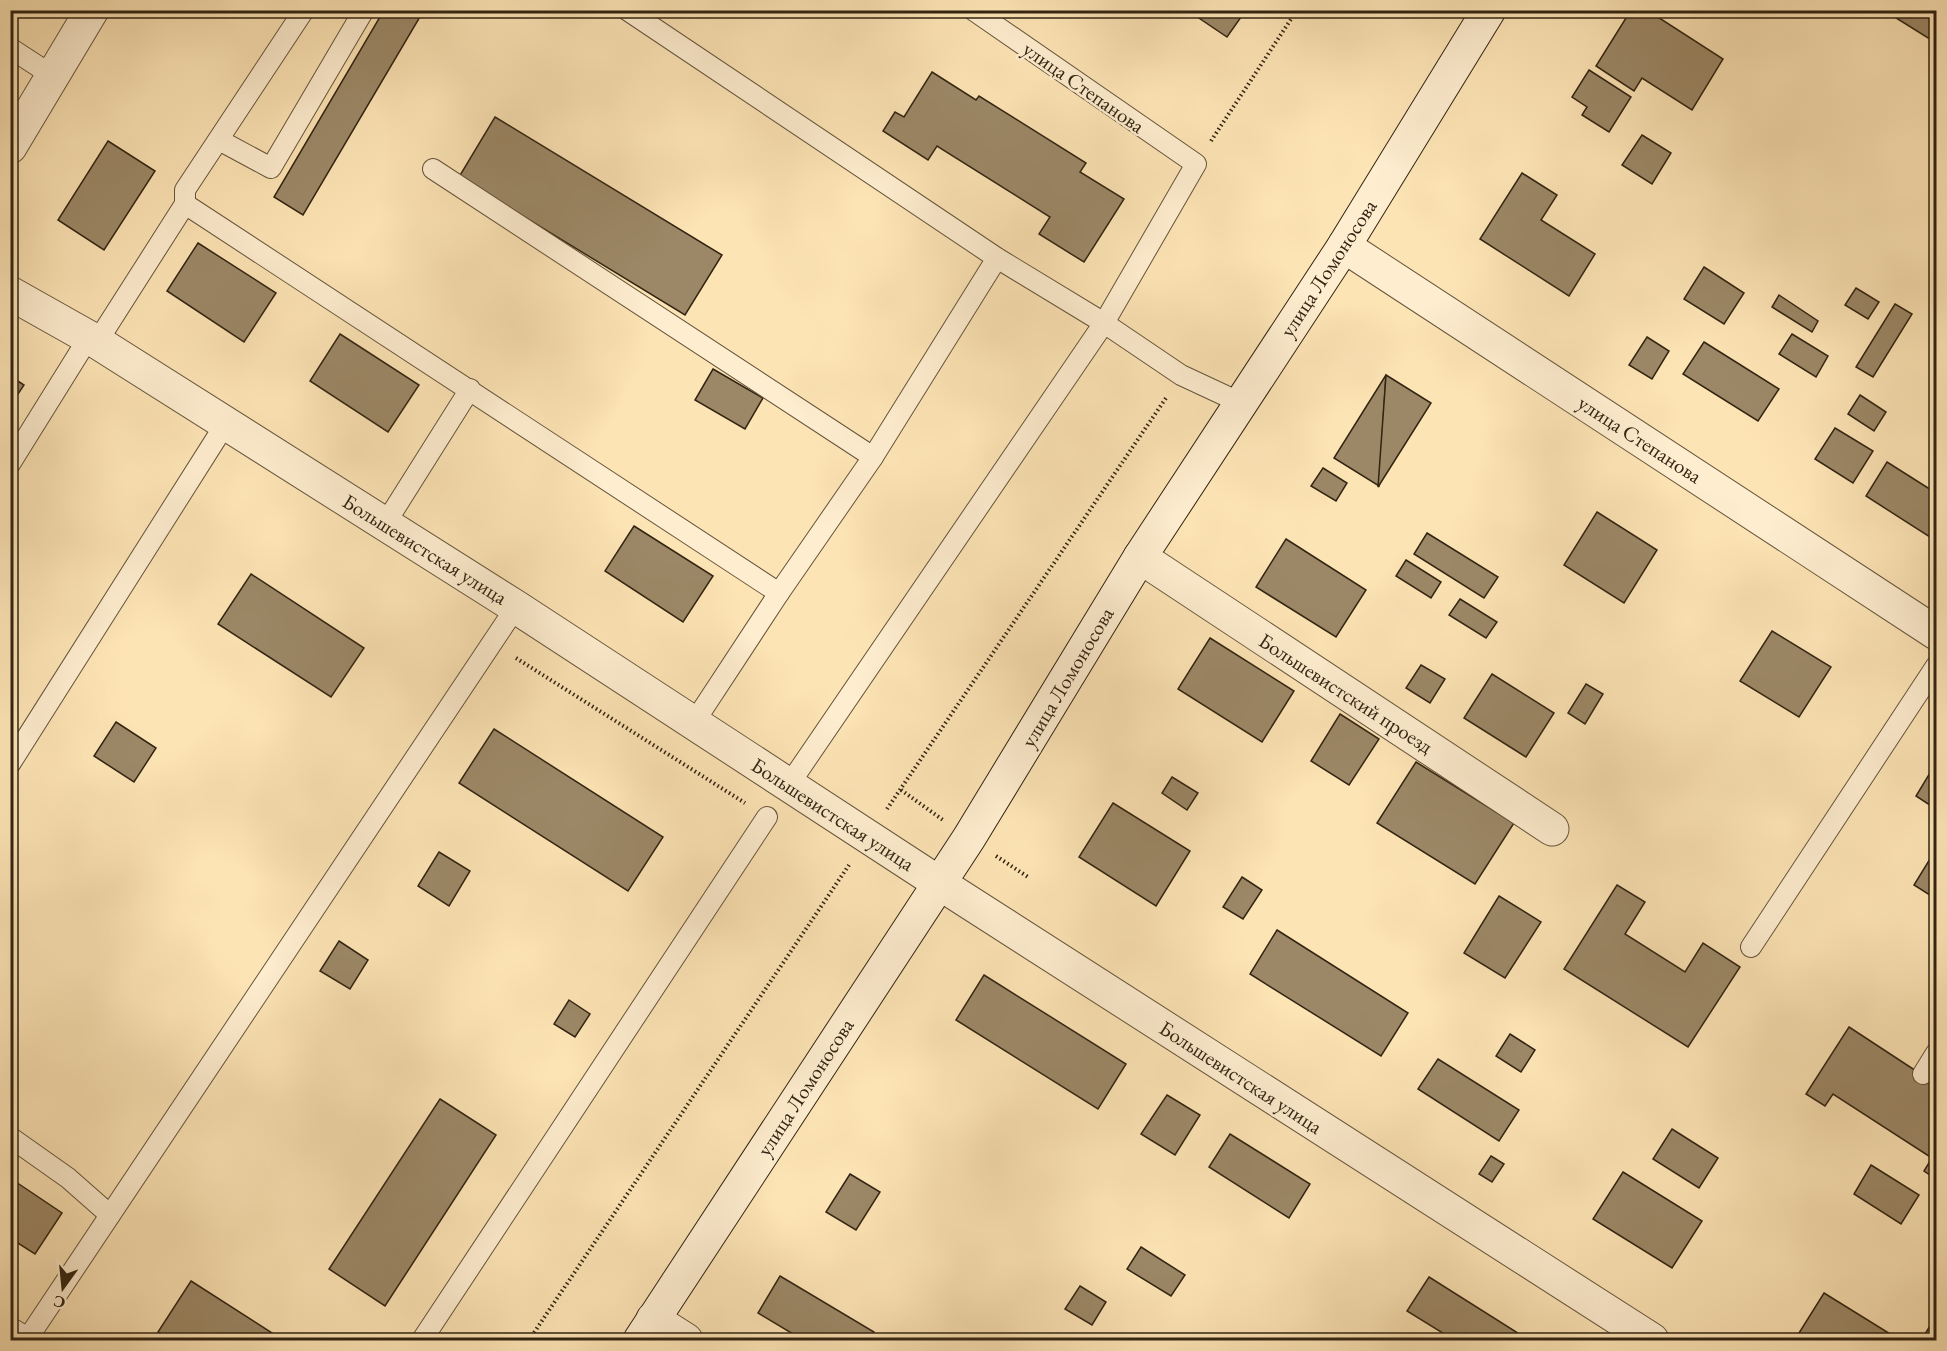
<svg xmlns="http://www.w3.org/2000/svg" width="1947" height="1351" font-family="'EB Garamond',serif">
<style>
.building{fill:#9c8867;stroke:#322412;stroke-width:1.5}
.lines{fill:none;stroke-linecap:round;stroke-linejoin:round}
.lane-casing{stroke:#65543b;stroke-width:22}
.street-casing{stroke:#65543b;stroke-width:35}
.secondary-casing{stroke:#322412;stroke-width:35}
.path{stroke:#322412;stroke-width:4;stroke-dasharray:1.5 3;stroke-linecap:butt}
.lane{stroke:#feedcf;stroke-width:20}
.street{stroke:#feedcf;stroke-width:33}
.secondary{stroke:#feedcf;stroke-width:33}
.labels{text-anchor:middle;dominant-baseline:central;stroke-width:5;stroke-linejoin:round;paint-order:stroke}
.street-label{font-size:21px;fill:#322412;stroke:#feedcf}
</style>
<rect width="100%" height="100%" fill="#fde4b5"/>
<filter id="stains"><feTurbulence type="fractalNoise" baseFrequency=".00333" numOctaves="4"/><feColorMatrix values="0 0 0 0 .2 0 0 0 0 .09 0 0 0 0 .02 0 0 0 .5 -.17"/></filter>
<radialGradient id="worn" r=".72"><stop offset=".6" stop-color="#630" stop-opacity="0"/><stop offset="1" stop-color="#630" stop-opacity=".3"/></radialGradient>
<g class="building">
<path d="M384,10h40l-121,205 -29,-18z"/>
<path d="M1187,10h59l-19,27z"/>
<path d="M1631,10h16l76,49 -31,51 -50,-32 -8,13 -38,-25z"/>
<path d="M1936,10v33l-51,-32v-1z"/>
<path d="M1589,70l42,27 -22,35 -27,-17 5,-8 -15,-10z"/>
<path d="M932,72l44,28 3,-4 107,67 -6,9 44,27 -40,63 -45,-28 11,-17 -113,-71 -9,14 -45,-29 12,-19 9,5z"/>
<path d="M495,117l227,138 -37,60 -226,-138z"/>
<path d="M1642,135l29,18 -19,31 -30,-19z"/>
<path d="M108,141l47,30 -51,79 -46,-30z"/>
<path d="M1522,173l35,22 -16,25 54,34 -26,42 -89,-57z"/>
<path d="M198,243l78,50 -32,49 -77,-51z"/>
<path d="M1704,267l40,26 -20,31 -40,-25z"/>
<path d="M1856,288l23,14 -11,17 -23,-14z"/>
<path d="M1779,295l39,26 -6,11 -40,-25z"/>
<path d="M1895,304l17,10 -39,63 -17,-10z"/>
<path d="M340,334l79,51 -31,47 -78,-51z"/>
<path d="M1792,334l36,22 -12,21 -37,-23z"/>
<path d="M1647,337l22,14 -17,28 -23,-14z"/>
<path d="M1704,342l75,47 -21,32 -75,-47z"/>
<path d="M713,369l50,29 -18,31 -50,-29z"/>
<path d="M1386,375l-7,111 -45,-28z"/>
<path d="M1386,375l45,28 -53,84z"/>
<path d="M10,376l14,9 -14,21z"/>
<path d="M1860,395l26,17 -12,19 -26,-17z"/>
<path d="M1835,428l38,23 -20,32 -38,-24z"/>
<path d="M1887,462l49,31v41l-3,5 -67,-43z"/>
<path d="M1323,468l24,15 -11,18 -25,-15z"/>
<path d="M1597,512l60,38 -33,53 -60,-38z"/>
<path d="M634,526l79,50 -30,46 -78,-51z"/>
<path d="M1427,533l71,44 -14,21 -70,-44z"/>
<path d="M1286,539l80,51 -30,47 -80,-50z"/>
<path d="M1406,560l35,22 -10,16 -35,-22z"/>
<path d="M251,574l113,74 -33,49 -113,-73z"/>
<path d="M1460,599l37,23 -11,16 -37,-23z"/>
<path d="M1772,631l59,36 -32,50 -59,-36z"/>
<path d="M1210,638l84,53 -32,51 -84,-53z"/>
<path d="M1421,665l24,14 -15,24 -24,-15z"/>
<path d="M1492,674l62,39 -28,44 -62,-39z"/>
<path d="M1586,684l17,10 -18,30 -17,-11z"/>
<path d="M1340,714l39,25 -30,46 -38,-24z"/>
<path d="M116,722l40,26 -22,34 -40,-26z"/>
<path d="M494,729l169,108 -35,54 -169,-108z"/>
<path d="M1416,762l98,61 -39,61 -98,-61z"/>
<path d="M1936,763v46l-20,-13z"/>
<path d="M1172,777l26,16 -11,17 -25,-17z"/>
<path d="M1113,803l77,48 -34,55 -77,-49z"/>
<path d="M439,852l31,19 -21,35 -31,-20z"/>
<path d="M1933,854l3,2v43l-22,-14z"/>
<path d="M1242,877l20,13 -19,29 -20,-12z"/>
<path d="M1617,885l28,17 -20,32 60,38 18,-29 37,24 -52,80 -124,-78z"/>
<path d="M1499,896l42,26 -36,56 -41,-25z"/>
<path d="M1277,930l131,83 -27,43 -131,-82z"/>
<path d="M339,941l29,19 -18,29 -30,-18z"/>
<path d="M984,975l142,89 -28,45 -142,-89z"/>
<path d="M569,1000l21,14 -15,23 -21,-13z"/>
<path d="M1849,1027l87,57v95l-12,-8 8,-13 -99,-64 -8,12 -19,-12z"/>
<path d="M1510,1034l25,16 -14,22 -25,-16z"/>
<path d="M1438,1059l81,51 -20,31 -81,-52z"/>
<path d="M1167,1095l33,20 -25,40 -34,-21z"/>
<path d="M440,1099l56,36 -111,171 -56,-37z"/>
<path d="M1672,1129l46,29 -19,30 -46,-29z"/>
<path d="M1230,1134l80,50 -21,34 -80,-51z"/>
<path d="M1491,1156l13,8 -12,18 -13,-8z"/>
<path d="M1871,1165l48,30 -18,29 -47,-30z"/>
<path d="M1623,1172l79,49 -30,47 -79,-49z"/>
<path d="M850,1174l30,18 -24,38 -30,-18z"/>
<path d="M10,1178l52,35 -27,41 -25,-16z"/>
<path d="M1141,1247l44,28 -14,21 -44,-27z"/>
<path d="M780,1276l94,56 -5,8h-66l-45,-27z"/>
<path d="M1429,1277l92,58 -3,5h-64l-47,-29z"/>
<path d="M191,1281l92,59h-112l-13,-8z"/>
<path d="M1080,1286l26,16 -14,23 -27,-16z"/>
<path d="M1824,1293l76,47h-89l-12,-7z"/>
<path d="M1936,1316v24h-13l-1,-1z"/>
</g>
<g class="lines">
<g class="lane-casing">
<g id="lane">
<path d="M627,10l370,248 107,65 77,52 60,28"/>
<path d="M10,48l43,28"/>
<path d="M219,140l52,28 93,-158"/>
<path d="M433,169l440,288"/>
<path d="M185,204l594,389"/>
<path d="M97,342l88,-138v-14l119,-180"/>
<path d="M10,464l79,-127"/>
<path d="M385,524l85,-135"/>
<path d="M693,724l86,-131 94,-136 124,-199"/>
<path d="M10,764l216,-341"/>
<path d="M788,786l316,-463 92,-159 -223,-154"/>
<path d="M1751,947l185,-281"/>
<path d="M1923,1074l13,-21"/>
<path d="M10,1137l58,41 42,37"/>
<path d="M10,1327l21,13"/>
<path d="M28,1338l488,-731"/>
<path d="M422,1340l345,-523"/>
</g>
</g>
<g class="street-casing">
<g id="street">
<path d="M10,147l82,-137"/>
<path d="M1344,246l592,387"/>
<path d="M10,293l87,49 419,265 423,276 713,457"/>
<path d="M1140,557l412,272"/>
<path d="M653,1319l33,21"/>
</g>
</g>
<g class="secondary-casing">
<path id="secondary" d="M640,1340l329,-502 171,-281 204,-311 145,-236"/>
</g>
<g class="path">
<path d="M1211,141l86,-131"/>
<path d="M516,658l229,145"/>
<path d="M901,790l42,30"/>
<path d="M887,809l279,-411"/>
<path d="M996,856l32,21"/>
<path d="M529,1340l320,-475"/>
</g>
<use href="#lane" class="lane"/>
<use href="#street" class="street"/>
<use href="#secondary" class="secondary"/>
</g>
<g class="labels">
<g class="street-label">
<text transform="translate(1084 87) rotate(35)">улица Степанова</text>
<text transform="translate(1328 268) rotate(-57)">улица Ломоносова</text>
<text transform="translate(1640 439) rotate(33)">улица Степанова</text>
<text transform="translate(425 549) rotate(32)">Большевистская улица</text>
<text transform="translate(1067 677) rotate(-59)">улица Ломоносова</text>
<text transform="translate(1346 693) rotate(33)">Большевистский проезд</text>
<text transform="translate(833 814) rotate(33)">Большевистская улица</text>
<text transform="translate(1241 1077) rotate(33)">Большевистская улица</text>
<text transform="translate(805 1087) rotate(-57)">улица Ломоносова</text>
</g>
</g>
<rect width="1947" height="1351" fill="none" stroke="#fde4b5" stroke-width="36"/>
<rect x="12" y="12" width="1923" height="1327" fill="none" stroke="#322412" stroke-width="3"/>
<rect x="18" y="18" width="1911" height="1315" fill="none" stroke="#322412" stroke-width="1.5"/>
<g transform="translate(63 1288) rotate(195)" stroke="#feedcf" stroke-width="4.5" paint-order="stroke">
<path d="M0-4.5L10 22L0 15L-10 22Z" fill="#322412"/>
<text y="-9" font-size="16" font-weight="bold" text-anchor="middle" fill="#322412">С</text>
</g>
<rect width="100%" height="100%" filter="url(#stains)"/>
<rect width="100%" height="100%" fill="url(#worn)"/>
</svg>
